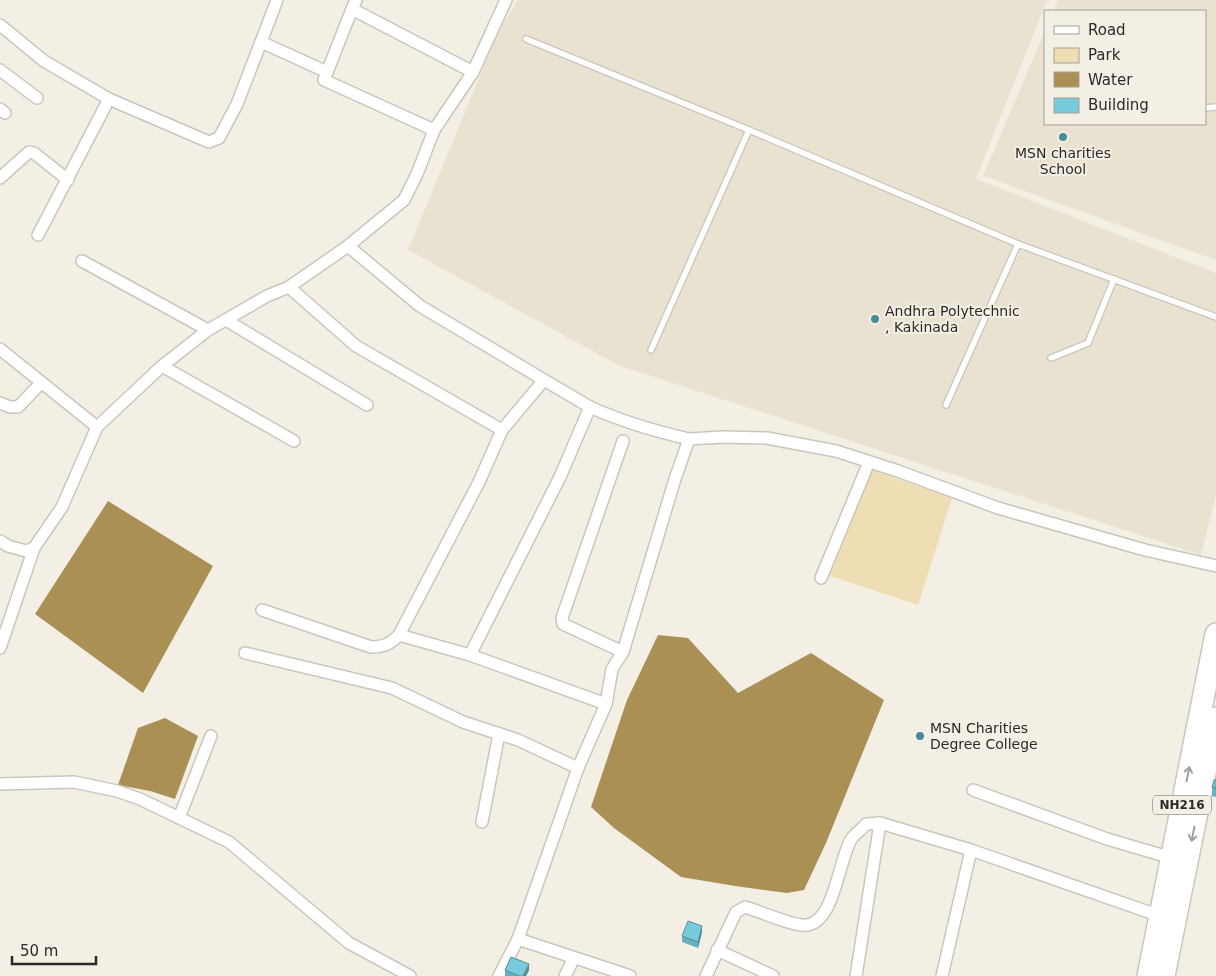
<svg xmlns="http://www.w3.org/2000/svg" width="1216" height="976" font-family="'DejaVu Sans',sans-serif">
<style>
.built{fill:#eae2d1}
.green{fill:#efddb3}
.water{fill:#aa9054}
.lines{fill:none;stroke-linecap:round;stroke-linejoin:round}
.lane-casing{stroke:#cbc6bc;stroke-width:8}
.street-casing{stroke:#cbc6bc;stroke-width:14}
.highway-casing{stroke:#cbc6bc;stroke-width:24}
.lane{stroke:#fff;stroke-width:5.5}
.street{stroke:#fff;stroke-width:11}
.highway{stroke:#fff;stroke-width:21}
.wall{fill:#66afbc}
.shaded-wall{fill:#538e99}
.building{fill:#77cbdb;stroke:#538e99}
.oneway{stroke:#a09f9d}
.poi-dot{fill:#468b98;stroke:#f4efe5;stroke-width:2}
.labels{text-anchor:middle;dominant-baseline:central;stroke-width:4;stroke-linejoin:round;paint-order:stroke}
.shield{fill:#f4efe5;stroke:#67655f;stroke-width:1}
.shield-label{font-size:12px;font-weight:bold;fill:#2b2a26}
.poi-label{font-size:14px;fill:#2b2a26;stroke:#f4efe5;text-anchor:start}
</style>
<rect width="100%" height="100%" fill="#f4efe5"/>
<g class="built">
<path d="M518,0h529l-71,179 240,94v222l-15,60 -581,-189 -212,-116 90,-218z"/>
<path d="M1058,0h158v260l-233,-84 62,-145v93h160v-113h-152z"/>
</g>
<path class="green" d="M872,470l80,28 -34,107 -88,-29z"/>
<g class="water">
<path d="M108,501l105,65 -70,127 -108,-79z"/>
<path d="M658,635l30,3 50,55 73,-40 73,47 -58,143 -22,47 -17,3 -52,-7 -54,-9 -67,-49 -23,-21 36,-107z"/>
<path d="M165,718l33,18 -23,63 -25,-8 -32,-6 20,-57z"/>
</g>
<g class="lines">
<g class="lane-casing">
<g id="lane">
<path d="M526,39l223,91 269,114 198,73"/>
<path d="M1205,108l11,-1"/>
<path d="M651,350l98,-220"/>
<path d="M1051,358l37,-15 26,-64"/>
<path d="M946,405l72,-161"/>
</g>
</g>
<g class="street-casing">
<g id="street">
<path d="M277,0l-16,42 66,30"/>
<path d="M356,0l-4,9 121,63 33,-72"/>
<path d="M352,9l-28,71 110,50 39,-58"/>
<path d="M0,25l44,36 65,38 100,43 10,-4 18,-34 24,-62"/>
<path d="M0,70l37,28"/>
<path d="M0,109l5,4"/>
<path d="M0,178l29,-26 5,1 34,27"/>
<path d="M38,235l71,-136"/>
<path d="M82,261l126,69"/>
<path d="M289,287l67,59 146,84 42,-50 -124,-74 -72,-60"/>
<path d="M226,320l141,85"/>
<path d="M0,349l97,78"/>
<path d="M162,366l132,75"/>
<path d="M0,403l10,4h8l23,-24"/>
<path d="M502,430l-23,52 -80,153 71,20 90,-178 30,-70 -46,-27"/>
<path d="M689,439l34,-2 44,1 69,13 62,20 100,37 147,42 71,16"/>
<path d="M623,441l-61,177 1,6 60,28"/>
<path d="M0,541l8,5 18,5 8,-3 28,-41 35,-80 65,-61 46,-36 59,-34 22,-9 59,-41 56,-46 13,-26 17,-44"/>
<path d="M821,578l48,-116"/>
<path d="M262,610l109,37c13,0 19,-3 28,-12"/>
<path d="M0,648l34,-100"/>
<path d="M245,653l147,35 71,34 55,18 60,28 28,-64 6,-35 11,-17 52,-173 14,-40c-35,-8 -66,-17 -99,-32"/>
<path d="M470,655l136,49"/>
<path d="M0,784l74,-2 43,9 23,8 89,43 120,101 61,33"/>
<path d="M973,790l134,49 65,19"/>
<path d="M179,818l32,-82"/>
<path d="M482,822l17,-88"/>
<path d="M518,939l60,-171"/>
<path d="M717,950l56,26"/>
<path d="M499,976l19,-37 112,37"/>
<path d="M565,976l9,-18"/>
<path d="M706,976l30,-64 9,-5c17,5 40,16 56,18 34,5 37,-67 51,-87 4,-5 10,-9 14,-14l14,-1 91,27 189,66"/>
<path d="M856,976l24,-153"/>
<path d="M942,976l29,-126"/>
</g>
</g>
<g class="highway-casing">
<g id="highway">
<path d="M1148,976l68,-342"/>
<path d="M1164,976l52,-258"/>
</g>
</g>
<use href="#lane" class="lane"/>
<use href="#street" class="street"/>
<use href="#highway" class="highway"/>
</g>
<g class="wall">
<path d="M1216,780v17l-4,-1v-9z"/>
<path d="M702,932l-4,16 -16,-6v-6z"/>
<path d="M505,970h24l-3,6h-21z"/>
</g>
<g class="shaded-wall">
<path d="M702,926v6l-4,16v-6z"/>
<path d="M529,964v6l-3,6h-3z"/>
</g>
<g class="building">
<path d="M1214,780h2v8l-4,-1z"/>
<path d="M688,921l14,5 -4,16 -16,-6z"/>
<path d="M511,957l18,7 -6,12h-4l-14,-6z"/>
</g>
<defs><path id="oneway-shaft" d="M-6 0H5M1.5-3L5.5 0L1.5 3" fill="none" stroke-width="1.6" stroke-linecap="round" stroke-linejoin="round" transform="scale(1.25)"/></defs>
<g class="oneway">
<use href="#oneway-shaft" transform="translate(1188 774) rotate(-79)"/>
<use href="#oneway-shaft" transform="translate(1193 834) rotate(101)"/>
</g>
<g class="poi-dot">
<circle cx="1063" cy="137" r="5"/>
<circle cx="875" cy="319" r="5"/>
<circle cx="920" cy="736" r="5"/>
</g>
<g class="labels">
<rect class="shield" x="1153" y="795.5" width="58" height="19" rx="4"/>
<g class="shield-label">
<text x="1182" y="805">NH216</text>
</g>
<g class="poi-label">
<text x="1063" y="153" text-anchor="middle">MSN charities<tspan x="1063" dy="16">School</tspan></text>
<text x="885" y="311">Andhra Polytechnic<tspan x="885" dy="16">, Kakinada</tspan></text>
<text x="930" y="728">MSN Charities<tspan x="930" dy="16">Degree College</tspan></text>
</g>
</g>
<rect x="1044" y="10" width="162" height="115" fill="#f4efe5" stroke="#a4a099"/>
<rect x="1054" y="26" width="25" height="8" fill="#ffffff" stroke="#a4a099"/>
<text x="1088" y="35" font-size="15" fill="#2b2a26">Road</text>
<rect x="1054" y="48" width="25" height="15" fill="#efddb3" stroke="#a4a099"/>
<text x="1088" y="60" font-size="15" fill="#2b2a26">Park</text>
<rect x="1054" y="72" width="25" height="15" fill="#aa9054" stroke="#a4a099"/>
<text x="1088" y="85" font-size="15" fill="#2b2a26">Water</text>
<rect x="1054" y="98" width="25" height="15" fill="#77cbdb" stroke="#a4a099"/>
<text x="1088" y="110" font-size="15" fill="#2b2a26">Building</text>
<path d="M12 956v8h84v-8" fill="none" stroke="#2b2a26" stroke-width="2.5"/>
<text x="20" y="956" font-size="15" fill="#2b2a26" stroke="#f4efe5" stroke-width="4" paint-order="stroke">50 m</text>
</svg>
